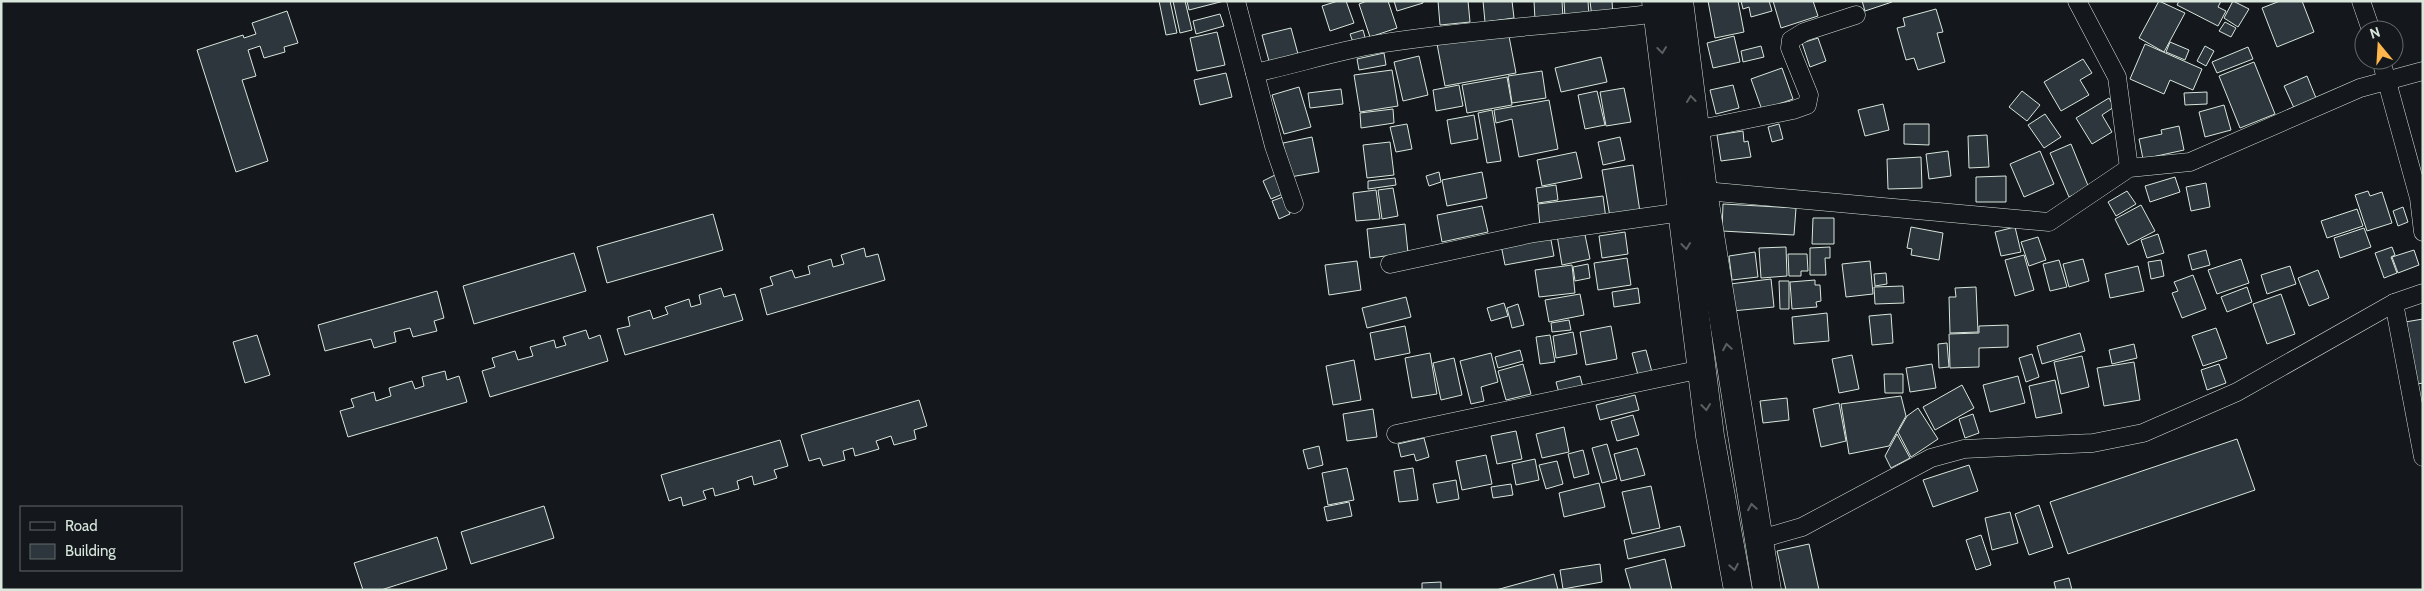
<svg xmlns="http://www.w3.org/2000/svg" width="2424" height="591" font-family="Cabin,sans-serif">
<style>
.building{fill:#2c363c;stroke:#d8e6dc}
.lines{fill:none;stroke-linecap:round;stroke-linejoin:round}
.minor-casing{stroke:#d8e6dc;stroke-width:19}
.primary-casing{stroke:#d8e6dc;stroke-width:29}
.minor{stroke:#14181c;stroke-width:18}
.primary{stroke:#14181c;stroke-width:28}
.oneway{stroke:#59605f}
</style>
<rect width="100%" height="100%" fill="#14181c"/>
<g class="building">
<path d="M1159,1h11l7,32 -11,2z"/>
<path d="M1173,1h12l7,29 -12,3z"/>
<path d="M1187,1h37l-35,9z"/>
<path d="M1338,1h8l8,22 -24,8 -8,-25z"/>
<path d="M1367,1h21l9,27 -27,9 -11,-33z"/>
<path d="M1394,1h29v2l-26,8z"/>
<path d="M1438,1h30l2,21 -30,3z"/>
<path d="M1483,1h29l2,17 -29,4z"/>
<path d="M1534,1h28l1,17 -28,2z"/>
<path d="M1564,1h24l1,15 -24,2z"/>
<path d="M1590,1h22l1,15 -21,2z"/>
<path d="M1708,1h30l6,31 -29,6z"/>
<path d="M1741,1h28l3,10 -21,6 -2,-10 -6,2z"/>
<path d="M1773,1h40l5,15 -37,12z"/>
<path d="M1862,1h30v1l-27,9z"/>
<path d="M2159,1l26,12 -21,39 -25,-14z"/>
<path d="M2179,1h42l-3,6 8,4 -8,15 -41,-21z"/>
<path d="M2233,1l16,8 -11,18 -14,-9z"/>
<path d="M2280,1h22l12,31 -37,15 -15,-39z"/>
<path d="M1936,9l7,23 -6,1 8,29 -27,8 -4,-12 -8,2 -9,-32 8,-2 -2,-8z"/>
<path d="M287,11l11,32 -14,4 1,5 -21,6 -4,-12 -12,4 8,26 -14,4 26,81 -32,11 -39,-122 46,-15 1,3 12,-4 -4,-11z"/>
<path d="M1220,14l4,12 -28,8 -3,-13z"/>
<path d="M2225,22l11,6 -5,9 -12,-6z"/>
<path d="M1291,28l7,26 -29,7 -7,-26z"/>
<path d="M1363,30l3,11 -12,4 -4,-11z"/>
<path d="M1508,31l8,42 -71,13 -8,-42z"/>
<path d="M1217,32l8,33 -28,6 -7,-33z"/>
<path d="M1734,36l6,26 -27,6 -6,-25z"/>
<path d="M1818,38l8,23 -16,6 -8,-24z"/>
<path d="M2170,42l19,8 -4,10 -19,-8z"/>
<path d="M2145,44l57,25 -9,21 -23,-10 -6,14 -34,-15z"/>
<path d="M1761,46l3,11 -21,5 -2,-11z"/>
<path d="M2205,46l9,5 -8,15 -9,-5z"/>
<path d="M2248,47l5,12 -36,14 -5,-11z"/>
<path d="M1384,53l2,12 -27,5 -2,-11z"/>
<path d="M1419,56l9,39 -25,6 -9,-39z"/>
<path d="M1601,57l6,25 -46,10 -6,-24z"/>
<path d="M2083,59l9,14 -12,7 9,15 -28,16 -17,-29z"/>
<path d="M2254,62l21,52 -35,14 -21,-52z"/>
<path d="M1782,68l11,31 -31,11 -11,-31z"/>
<path d="M1392,70l6,36 -38,6 -6,-37z"/>
<path d="M1542,71l4,27 -34,5 -4,-27z"/>
<path d="M1226,73l6,24 -32,8 -6,-25z"/>
<path d="M2307,76l9,22 -22,10 -10,-22z"/>
<path d="M1507,77l5,28 -45,8 -5,-28z"/>
<path d="M1459,85l4,21 -27,5 -3,-21z"/>
<path d="M1733,85l6,23 -23,6 -6,-24z"/>
<path d="M1299,87l12,40 -27,7 -12,-39z"/>
<path d="M1624,88l7,34 -25,4 -6,-34z"/>
<path d="M1341,89l2,15 -33,4 -2,-15z"/>
<path d="M1597,91l8,34 -20,4 -7,-34z"/>
<path d="M2022,91l18,14 -13,16 -18,-14z"/>
<path d="M2207,92v12l-22,1 -1,-12z"/>
<path d="M2109,98l5,9 -12,8 10,17 -20,12 -16,-26z"/>
<path d="M1549,100l9,49 -39,8 -7,-38 -16,4 -2,-13z"/>
<path d="M1883,104l6,26 -24,6 -7,-26z"/>
<path d="M2224,105l7,25 -26,7 -6,-25z"/>
<path d="M1393,109l1,14 -33,5 -1,-15z"/>
<path d="M1492,110l9,51 -14,2 -9,-50z"/>
<path d="M2045,114l16,23 -17,11 -16,-23z"/>
<path d="M1474,115l4,24 -27,5 -4,-24z"/>
<path d="M1407,124l5,25 -16,3 -6,-25z"/>
<path d="M1779,124l4,15 -11,3 -4,-15z"/>
<path d="M1904,124h25v21l-25,-1z"/>
<path d="M2179,126l5,24 -41,9 -4,-20 23,-5 -1,-4z"/>
<path d="M1743,131l1,11 4,-1 3,16 -30,4 -4,-26z"/>
<path d="M1987,135l2,32 -20,1 -1,-32z"/>
<path d="M1312,137l7,35 -29,5 -7,-34z"/>
<path d="M1620,137l5,23 -22,5 -5,-23z"/>
<path d="M1390,142l4,33 -27,3 -4,-33z"/>
<path d="M2071,144l18,44 -20,9 -19,-44z"/>
<path d="M1948,151l3,25 -22,3 -3,-25z"/>
<path d="M2040,151l14,33 -30,13 -14,-33z"/>
<path d="M1576,152l6,26 -40,8 -5,-26z"/>
<path d="M1921,157l1,31 -34,1 -1,-30z"/>
<path d="M1633,165l7,47 -30,5 -8,-47z"/>
<path d="M1439,172l2,10 -12,4 -3,-10z"/>
<path d="M1482,172l5,26 -40,8 -5,-26z"/>
<path d="M1277,174l8,19 -14,6 -8,-18z"/>
<path d="M2006,176v26h-30v-25z"/>
<path d="M2175,177l5,15 -30,10 -5,-16z"/>
<path d="M1395,178l1,7 -28,4v-8z"/>
<path d="M2206,183l4,24 -19,4 -5,-24z"/>
<path d="M1556,185l2,15 -20,3 -2,-15z"/>
<path d="M1393,188l5,28 -16,3 -4,-29z"/>
<path d="M1376,190l4,29 -24,2 -3,-28z"/>
<path d="M2127,191l9,13 -20,12 -8,-14z"/>
<path d="M2368,191l2,5 12,-4 10,31 -25,8 -12,-36z"/>
<path d="M1603,196l3,23 -66,8 -2,-23z"/>
<path d="M1283,197l7,17 -11,5 -7,-18z"/>
<path d="M1723,204l73,4 -2,27 -72,-4z"/>
<path d="M2141,205l14,26 -27,14 -13,-26z"/>
<path d="M1482,206l6,26 -46,10 -5,-27z"/>
<path d="M2403,207l5,15 -10,4 -5,-15z"/>
<path d="M2357,209l6,17 -36,12 -6,-17z"/>
<path d="M713,214l10,36 -116,33 -10,-36z"/>
<path d="M1813,218h21v26h-22z"/>
<path d="M1405,224l3,29 -38,5 -3,-29z"/>
<path d="M1911,227l32,6 -4,27 -28,-5 1,-6 -5,-1z"/>
<path d="M2015,227l6,25 -20,4 -6,-24z"/>
<path d="M2364,228l7,19 -31,11 -6,-20z"/>
<path d="M1584,230l6,29 -28,6 -5,-30z"/>
<path d="M1625,232l3,22 -26,4 -3,-22z"/>
<path d="M2158,234l6,19 -17,5 -6,-18z"/>
<path d="M1550,235l4,21 -49,9 -4,-20z"/>
<path d="M2038,237l8,23 -17,6 -8,-24z"/>
<path d="M1786,247l1,29 -26,2 -2,-30z"/>
<path d="M1830,247v11h-5l1,17h-16v-27z"/>
<path d="M2392,247l3,8 -4,2 6,16 -13,5 -9,-25z"/>
<path d="M864,248l2,9 12,-3 7,26 -118,35 -7,-26 13,-4 -3,-8 22,-7 3,8 15,-4 -2,-8 23,-7 2,8 11,-3 -3,-9z"/>
<path d="M2206,250l4,15 -18,5 -4,-15z"/>
<path d="M2414,250l5,15 -21,8 -6,-16z"/>
<path d="M1755,252l3,25 -26,3 -3,-24z"/>
<path d="M574,253l12,38 -112,33 -11,-38z"/>
<path d="M1788,254h19l1,17h-7v5h-12z"/>
<path d="M2024,255l10,35 -19,6 -10,-36z"/>
<path d="M1627,258l4,27 -33,5 -4,-27z"/>
<path d="M2083,259l6,22 -20,6 -6,-23z"/>
<path d="M2241,259l8,24 -32,11 -9,-24z"/>
<path d="M2059,260l8,27 -17,4 -7,-27z"/>
<path d="M2161,260l3,16 -13,3 -3,-17z"/>
<path d="M1357,261l4,29 -32,5 -4,-30z"/>
<path d="M1870,261l3,33 -27,3 -4,-33z"/>
<path d="M1588,264l2,14 -15,3 -2,-14z"/>
<path d="M1572,265l3,28 -36,4 -4,-27z"/>
<path d="M2138,266l6,25 -34,7 -5,-24z"/>
<path d="M2290,266l6,18 -29,10 -6,-19z"/>
<path d="M2318,270l11,28 -20,8 -11,-28z"/>
<path d="M1886,273l1,11 -12,2 -1,-12z"/>
<path d="M2193,275l13,34 -24,9 -10,-25 6,-2 -4,-9z"/>
<path d="M1771,279l3,28 -42,4 -2,-27z"/>
<path d="M1815,280v5h5l1,16 -5,1 1,5 -25,2 -2,-27z"/>
<path d="M1779,281h10v28h-9z"/>
<path d="M1903,286l1,17 -29,1 -1,-17z"/>
<path d="M1976,287l2,45 -28,1 -1,-36h7l-1,-9z"/>
<path d="M2247,287l5,15 -25,10 -6,-15z"/>
<path d="M721,288l3,9 11,-3 8,26 -118,35 -8,-26 13,-3 -2,-9 22,-7 3,9 15,-5 -3,-7 24,-8 2,8 10,-3 -2,-9z"/>
<path d="M1638,288l2,15 -26,4 -2,-15z"/>
<path d="M437,291l7,27 -10,3 3,10 -24,6 -3,-9 -16,4 2,10 -22,6 -3,-9 -46,12 -7,-26z"/>
<path d="M1580,294l4,21 -35,7 -4,-22z"/>
<path d="M2281,294l14,40 -28,10 -14,-40z"/>
<path d="M1406,297l5,20 -44,11 -5,-20z"/>
<path d="M1504,303l4,13 -17,5 -4,-13z"/>
<path d="M1518,304l6,21 -12,3 -5,-20z"/>
<path d="M1827,313l2,28 -35,3 -2,-27z"/>
<path d="M1891,314l2,29 -21,2 -3,-29z"/>
<path d="M2423,319v64l-6,1 -12,-62z"/>
<path d="M1569,320l2,10 -19,2 -1,-9z"/>
<path d="M2008,325v22l-29,1v19l-29,1 -1,-34 30,-1v-7z"/>
<path d="M1405,326l5,27 -35,7 -5,-27z"/>
<path d="M1611,326l6,33 -31,6 -6,-33z"/>
<path d="M2216,328l11,30 -24,8 -11,-30z"/>
<path d="M586,330l3,9 11,-4 8,26 -118,36 -8,-26 13,-4 -3,-9 23,-7 3,9 15,-4 -3,-9 24,-7 2,8 10,-3 -3,-8z"/>
<path d="M1573,332l4,22 -21,4 -3,-22z"/>
<path d="M2080,333l5,18 -43,13 -5,-18z"/>
<path d="M257,335l13,40 -25,8 -12,-41z"/>
<path d="M1550,335l5,27 -15,2 -4,-27z"/>
<path d="M1947,343l2,24 -10,1 -1,-24z"/>
<path d="M2134,344l3,14 -25,6 -3,-14z"/>
<path d="M1520,350l3,11 -25,7 -3,-11z"/>
<path d="M1646,350l6,22 -14,3 -6,-22z"/>
<path d="M1430,353l7,41 -25,4 -7,-40z"/>
<path d="M1491,353l7,29 -17,5 3,14 -13,3 -11,-43z"/>
<path d="M2032,354l7,23 -13,5 -7,-24z"/>
<path d="M1852,355l7,34 -20,4 -7,-34z"/>
<path d="M2082,356l7,31 -28,7 -7,-32z"/>
<path d="M1454,358l8,37 -21,5 -8,-37z"/>
<path d="M1354,360l7,40 -28,5 -7,-39z"/>
<path d="M2134,362l6,38 -36,6 -7,-38z"/>
<path d="M1523,364l8,30 -25,6 -8,-29z"/>
<path d="M1932,364l4,24 -26,4 -4,-24z"/>
<path d="M2219,364l7,19 -19,7 -6,-20z"/>
<path d="M445,371l2,9 12,-4 8,26 -119,35 -8,-26 14,-4 -3,-8 23,-7 2,9 15,-5 -2,-8 23,-7 3,8 9,-3 -2,-9z"/>
<path d="M1884,374h19v19h-18z"/>
<path d="M1580,376l4,15 -24,6 -4,-15z"/>
<path d="M2018,376l7,27 -35,9 -7,-27z"/>
<path d="M2055,380l7,33 -26,5 -7,-32z"/>
<path d="M1962,385l12,23 -39,22 -12,-23z"/>
<path d="M1635,395l4,15 -39,10 -4,-15z"/>
<path d="M1901,396l5,20 -17,30 -40,8 -8,-50z"/>
<path d="M1787,398l2,22 -26,3 -3,-22z"/>
<path d="M919,400l8,26 -13,4 2,9 -22,6 -3,-9 -15,5 3,8 -24,7 -2,-8 -10,3 2,9 -22,6 -3,-8 -11,3 -8,-26z"/>
<path d="M1839,403l7,38 -25,6 -8,-38z"/>
<path d="M1918,408l20,31 -27,18 -13,-25 9,-16z"/>
<path d="M1373,409l4,28 -30,4 -4,-27z"/>
<path d="M1973,414l6,19 -14,5 -6,-19z"/>
<path d="M1633,415l6,20 -22,6 -6,-20z"/>
<path d="M1564,427l5,25 -27,6 -6,-24z"/>
<path d="M1516,431l6,28 -25,5 -6,-28z"/>
<path d="M1897,434l13,24 -19,10 -6,-12z"/>
<path d="M1424,438l5,19 -13,4 -2,-7 -13,3 -3,-13z"/>
<path d="M2237,439l18,51 -187,64 -18,-52z"/>
<path d="M780,440l8,26 -14,4 3,8 -23,7 -2,-9 -15,5 2,8 -24,7 -2,-8 -10,3 3,8 -23,7 -2,-9 -12,4 -8,-26z"/>
<path d="M1607,444l10,35 -15,4 -10,-35z"/>
<path d="M1319,446l4,19 -15,4 -5,-19z"/>
<path d="M1637,448l8,27 -24,6 -7,-27z"/>
<path d="M1583,450l6,24 -15,4 -6,-24z"/>
<path d="M1486,455l6,29 -30,6 -6,-29z"/>
<path d="M1535,459l4,21 -23,5 -4,-21z"/>
<path d="M1557,461l6,23 -17,5 -7,-24z"/>
<path d="M1969,465l9,26 -45,16 -10,-27z"/>
<path d="M1347,468l7,32 -26,5 -6,-32z"/>
<path d="M1413,468l5,32 -19,2 -5,-31z"/>
<path d="M1456,480l3,19 -22,4 -4,-19z"/>
<path d="M1599,483l6,24 -41,10 -5,-24z"/>
<path d="M1511,484l2,11 -20,3 -2,-11z"/>
<path d="M1651,486l9,42 -28,6 -10,-42z"/>
<path d="M1349,502l3,14 -25,5 -3,-14z"/>
<path d="M2039,505l14,42 -24,8 -14,-41z"/>
<path d="M544,506l10,32 -83,26 -10,-32z"/>
<path d="M2010,512l8,31 -26,7 -7,-32z"/>
<path d="M1680,526l5,20 -57,13 -4,-19z"/>
<path d="M1981,535l10,30 -15,5 -10,-30z"/>
<path d="M437,537l10,32 -66,21h-18l-9,-27z"/>
<path d="M1809,544l10,46h-33l-9,-39z"/>
<path d="M1665,559l7,31h-41l-6,-21z"/>
<path d="M1600,564l2,18 -39,7 -3,-19z"/>
<path d="M1554,574l4,16h-62z"/>
<path d="M2069,578l3,12h-16l-2,-8z"/>
<path d="M1441,582v8h-19v-7z"/>
</g>
<g class="lines">
<g class="minor-casing">
<g id="minor">
<path d="M1236,1l38,145 20,58"/>
<path d="M2077,1l40,76 12,91"/>
<path d="M2361,1l10,29"/>
<path d="M2381,60l38,138 4,34"/>
<path d="M1255,73c41,-9 82,-22 123,-29 93,-15 186,-19 280,-31"/>
<path d="M1695,130l98,-20 14,-5 2,-10 -19,-47 1,-8 13,-8 52,-17"/>
<path d="M1694,190l355,32 80,-54 61,-6 170,-74 63,-17"/>
<path d="M1390,264l144,-31 148,-21"/>
<path d="M2394,303l29,154"/>
<path d="M1396,434l306,-65"/>
<path d="M1757,540l45,-13 129,-69 33,-9 129,-6 50,-10 94,-41 157,-89 29,-10"/>
</g>
</g>
<g class="primary-casing">
<g id="primary">
<path d="M1656,1l54,435 28,154"/>
<path d="M1679,1l24,190 64,399"/>
</g>
</g>
<use href="#minor" class="minor"/>
<use href="#primary" class="primary"/>
</g>
<defs><path id="oneway-chevron" d="M-2-3.5L2.5 0L-2 3.5" fill="none" stroke-width="1.6" stroke-linecap="round" stroke-linejoin="round" transform="scale(1.25)"/></defs>
<g class="oneway">
<use href="#oneway-chevron" transform="translate(1662 50) rotate(83)"/>
<use href="#oneway-chevron" transform="translate(1691 99) rotate(-97)"/>
<use href="#oneway-chevron" transform="translate(1686 246) rotate(83)"/>
<use href="#oneway-chevron" transform="translate(1727 347) rotate(-99)"/>
<use href="#oneway-chevron" transform="translate(1706 407) rotate(83)"/>
<use href="#oneway-chevron" transform="translate(1752 507) rotate(-99)"/>
<use href="#oneway-chevron" transform="translate(1734 567) rotate(80)"/>
</g>
<rect width="2424" height="591" fill="none" stroke="#d8e6dc" stroke-width="5"/>
<rect x="20" y="506" width="162" height="65" fill="#14181c" stroke="#626a69"/>
<rect x="30" y="522" width="25" height="8" fill="#14181c" stroke="#626a69"/>
<text x="65" y="531" font-size="15" fill="#d8e6dc">Road</text>
<rect x="30" y="544" width="25" height="15" fill="#2c363c" stroke="#626a69"/>
<text x="65" y="556" font-size="15" fill="#d8e6dc">Building</text>
<g transform="translate(2379 45) rotate(342)"><circle r="24" fill="#14181c" stroke="#626a69"/>
<path d="M0-4L9 19L0 12L-9 19Z" fill="#ffb74d"/>
<text y="-8" font-size="14" font-weight="bold" text-anchor="middle" fill="#d8e6dc">N</text>
</g>
</svg>
